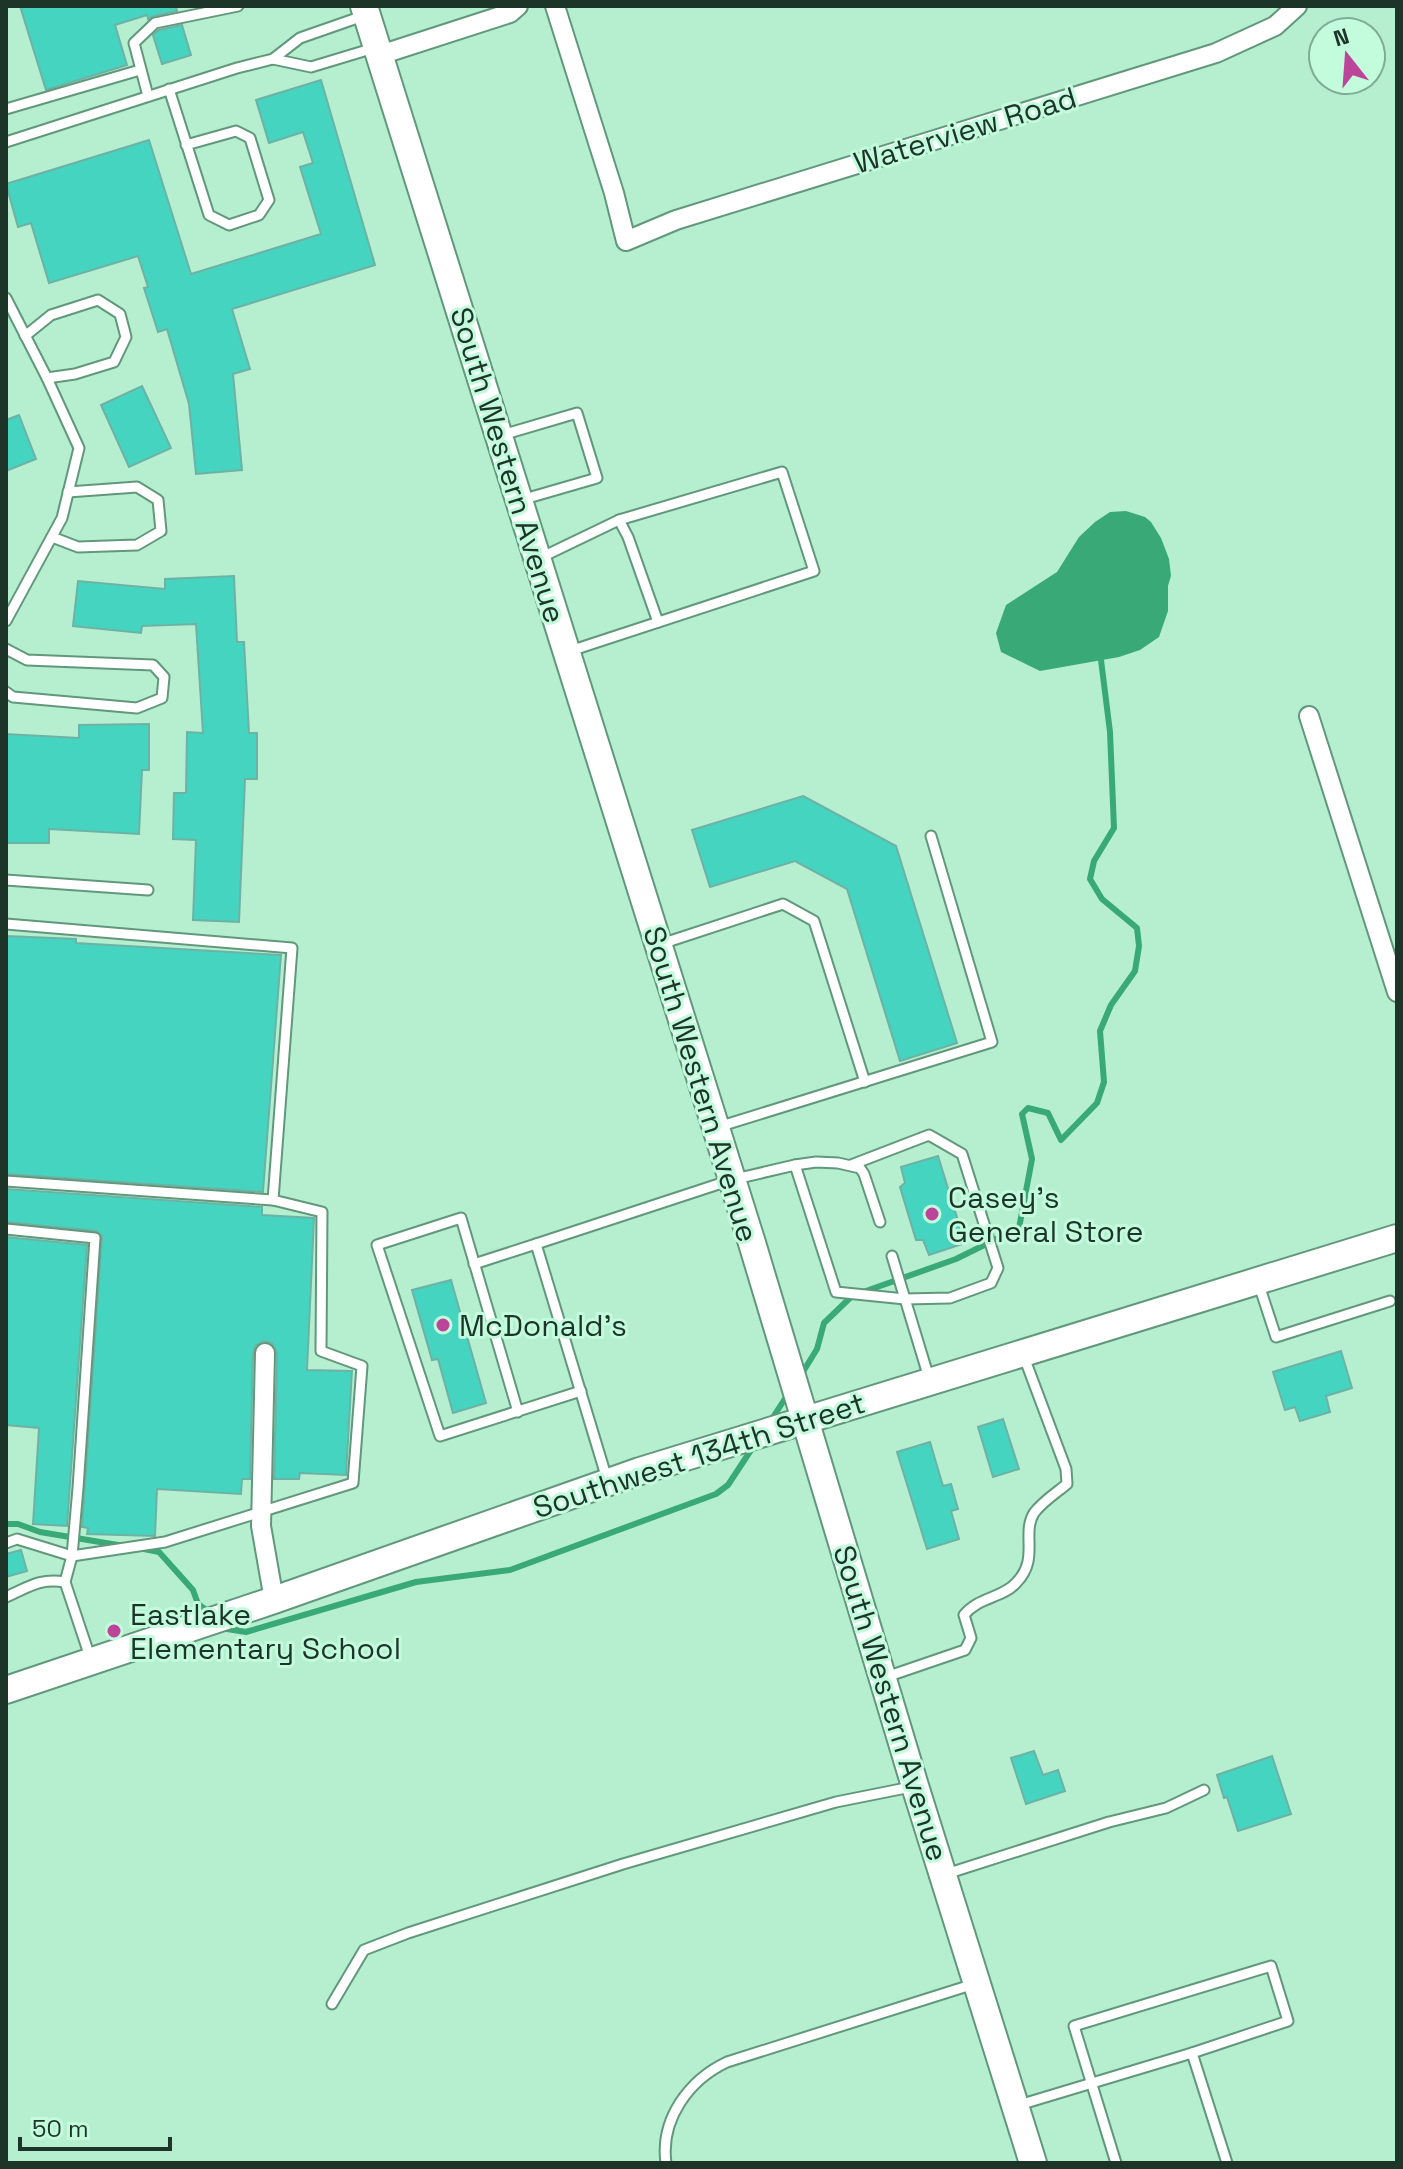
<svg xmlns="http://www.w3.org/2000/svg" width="1403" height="2169" font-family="'Space Grotesk',sans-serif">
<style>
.water{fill:#39a978}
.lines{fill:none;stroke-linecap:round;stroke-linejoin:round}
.stream{stroke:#39a978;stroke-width:6}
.building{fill:#45d4bf;stroke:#6db2a5;stroke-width:2}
.lane-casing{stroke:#61987b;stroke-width:13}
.street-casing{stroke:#61987b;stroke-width:22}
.secondary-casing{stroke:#61987b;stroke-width:30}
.lane{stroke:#fff;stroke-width:9}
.street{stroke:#fff;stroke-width:18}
.secondary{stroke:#fff;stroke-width:26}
.poi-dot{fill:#bc459a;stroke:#c2fcdd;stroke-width:3}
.labels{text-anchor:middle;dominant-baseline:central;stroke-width:6;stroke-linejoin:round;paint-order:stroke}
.street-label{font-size:30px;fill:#1d3428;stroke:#c2fcdd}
.poi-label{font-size:30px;fill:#1d3428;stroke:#c2fcdd;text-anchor:start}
</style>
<rect width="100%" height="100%" fill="#b5efd0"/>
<path class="water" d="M1126,511l19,6 6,5 10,16 8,21 2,17 -3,10v25l-9,26 -19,13 -21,7 -79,14 -39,-19 -5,-19 10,-28 51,-33 22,-35 16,-15 15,-10z"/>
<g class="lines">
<g class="stream">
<path d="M801,1375l16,-26 7,-26 28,-27 104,-37 63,-31 13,-69 -10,-45 6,-6 20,5 13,27 36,-37 7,-21 -4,-51 11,-26 24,-34 4,-25 -2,-18 -35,-29 -12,-20 4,-18 20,-33 -4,-96 -9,-72"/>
<path d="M770,1422l18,-28"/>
<path d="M6,1524h12l22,8 84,14"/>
<path d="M139,1548l20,4 34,38 5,14 11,8"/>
<path d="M221,1628l25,4 170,-50 94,-12 206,-76 12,-9 27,-41"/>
</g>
</g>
<g class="building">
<path d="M20,6h156l1,5 -23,5 -6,3 -1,-4 -32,10 12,40 -81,25z"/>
<path d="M182,25l9,30 -29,9 -9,-29 6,-5z"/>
<path d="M321,80l54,185 -143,44 18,60 -17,5 9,96 -46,4 -7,-70 -22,-75 -9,3 -14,-44 4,-1 -10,-31 -89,27 -18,-60 -13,4 -12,-43 143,-44 42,134 130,-40 -21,-67 13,-4 -10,-31 -34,11 -13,-43z"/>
<path d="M142,386l29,62 -42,19 -28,-62z"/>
<path d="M19,415l17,44 -30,12v-51z"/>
<path d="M234,576l3,66h7l5,91h8v46h-12l-6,143 -46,-2 3,-80 -23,-1 1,-46h12l1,-61 16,1 -7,-109 -54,2 -1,7 -68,-7 5,-45 87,8v-10z"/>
<path d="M149,724v46h-7l-3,64 -90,-5v14h-43v-109l73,4v-13z"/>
<path d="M803,796l93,50 61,197 -57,18 -53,-172 -52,-28 -85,26 -18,-57z"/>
<path d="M6,936l70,3v4l205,12 -18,237 -257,-18z"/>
<path d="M938,1156l27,87 -36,12 -6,-15h-7l-16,-53 5,-4 -4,-16z"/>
<path d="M6,1189l256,18v8l52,3 -7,152 45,1 -6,104 -46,-2 -1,6h-25l3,-126 -5,-10 -8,-2 -9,5 -2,7 -3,126h-8l-1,15 -84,-5 -2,47 -68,-2 1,-6 -6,-1 20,-291 -6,-5 -90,-9z"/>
<path d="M6,1237l81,8 -20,281 -34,-2 6,-96 -33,-3z"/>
<path d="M451,1280l35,123 -33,10 -15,-54 -6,1 -20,-70z"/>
<path d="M1341,1351l11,37 -26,8 4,16 -30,9 -5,-14 -10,3 -12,-38z"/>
<path d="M1003,1419l16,50 -26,8 -15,-50z"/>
<path d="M930,1442l13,44 8,-2 7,25 -7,2 8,28 -32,10 -30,-97z"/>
<path d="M21,1550l6,21 -21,6v-23z"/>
<path d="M1034,1751l9,24 15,-5 7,21 -39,13 -15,-46z"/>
<path d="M1272,1756l19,58 -53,17 -11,-34 -3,1 -7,-23z"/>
</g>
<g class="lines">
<g class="lane-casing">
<g id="lane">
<path d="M273,59l38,8 63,-19"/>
<path d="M169,89l40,126 20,10 30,-10 10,-15 -19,-62 -14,-7 -50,14"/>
<path d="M148,96l-14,-53 21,-20 83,-17"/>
<path d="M6,109l134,-39"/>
<path d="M6,142l231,-74 36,-9 27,-21 63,-22"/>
<path d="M6,298l41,80 32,70 -17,70 -56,103"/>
<path d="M25,336l26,-21 47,-15 22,14 6,23 -12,25 -39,12 -28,4"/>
<path d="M502,435l75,-22 20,65 -76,22"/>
<path d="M619,520l9,17 30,85"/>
<path d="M52,537l26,10 59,-2 24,-14 -3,-31 -21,-13 -69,5"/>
<path d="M540,558l79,-38 163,-48 32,99 -247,81"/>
<path d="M6,649l21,11 126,5 11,12 -2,21 -25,10 -124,-11 -7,-5"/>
<path d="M6,880l142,10"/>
<path d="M6,924l286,24 -19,252 49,12 -1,139 41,15 -9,117 -188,59 -93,14 -55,-17 -11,4"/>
<path d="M661,944l122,-40 31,17 51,161"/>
<path d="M718,1127l274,-85 -61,-206"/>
<path d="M795,1165l41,127 69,7 45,-1 41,-15 7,-15 -36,-114 -33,-19 -78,30"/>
<path d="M6,1181l267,19"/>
<path d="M6,1229l89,9 -17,250 -6,68 -7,26"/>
<path d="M892,1256l37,122"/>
<path d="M474,1264l62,-20"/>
<path d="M1258,1282l18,55 114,-36"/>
<path d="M518,1412l-57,-194 -84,27 63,191 141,-45"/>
<path d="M607,1479l-71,-235 195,-64 64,-15 21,-3 22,1 22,5 4,6 16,48"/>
<path d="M6,1597c23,-10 33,-19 59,-15l26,78"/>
<path d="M886,1677l79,-27 6,-12 -7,-23c14,-18 39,-17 52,-32 24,-24 5,-49 18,-70 8,-11 22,-20 33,-29l-1,-15 -42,-112"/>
<path d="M946,1874l163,-52 57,-14 38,-18"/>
<path d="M332,2004l32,-54 44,-17 215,-69 213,-62 75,-15"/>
<path d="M1019,2105l173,-52"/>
<path d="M666,2163c-6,-44 23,-83 61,-101l247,-78"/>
<path d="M1116,2163l-42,-137 197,-60 17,55 -96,32 35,110"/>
</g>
</g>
<g class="street-casing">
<g id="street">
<path d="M555,6l59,187 12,48 50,-21 540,-167 59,-27 22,-20"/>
<path d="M380,55l130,-42 8,-7"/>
<path d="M1309,716l88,276"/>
<path d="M265,1353l-4,173 13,74"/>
</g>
</g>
<g class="secondary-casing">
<g id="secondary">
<path d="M364,6l388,1237 163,543 118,377"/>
<path d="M6,1690l268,-90 366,-129 757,-233"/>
</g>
</g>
<use href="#lane" class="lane"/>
<use href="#street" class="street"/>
<use href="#secondary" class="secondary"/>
</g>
<g class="poi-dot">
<circle cx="932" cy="1214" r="8"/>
<circle cx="443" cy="1325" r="8"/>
<circle cx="114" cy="1631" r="8"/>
</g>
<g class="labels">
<g class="street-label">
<text transform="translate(965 130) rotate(-17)">Waterview Road</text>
<text transform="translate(508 465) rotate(73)">South Western Avenue</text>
<text transform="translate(701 1084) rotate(73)">South Western Avenue</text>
<text transform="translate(699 1455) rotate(-18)">Southwest 134th Street</text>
<text transform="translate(891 1703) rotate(73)">South Western Avenue</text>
</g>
<g class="poi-label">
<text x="948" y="1197">Casey's<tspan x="948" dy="34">General Store</tspan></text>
<text x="459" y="1325">McDonald's</text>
<text x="130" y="1614">Eastlake<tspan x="130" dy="34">Elementary School</tspan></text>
</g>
</g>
<rect width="1403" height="2169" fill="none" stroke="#1d3428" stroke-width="16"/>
<g transform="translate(1347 56) rotate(343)"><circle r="38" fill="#c2fcdd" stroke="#80ac95" stroke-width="2"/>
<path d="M0-6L14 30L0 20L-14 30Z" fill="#bc459a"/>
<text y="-12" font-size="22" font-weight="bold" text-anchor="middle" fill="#1d3428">N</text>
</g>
<path d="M20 2137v12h150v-12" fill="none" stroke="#1d3428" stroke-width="4"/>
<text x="32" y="2137" font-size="24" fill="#1d3428" stroke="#c2fcdd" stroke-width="6" paint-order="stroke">50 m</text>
</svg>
